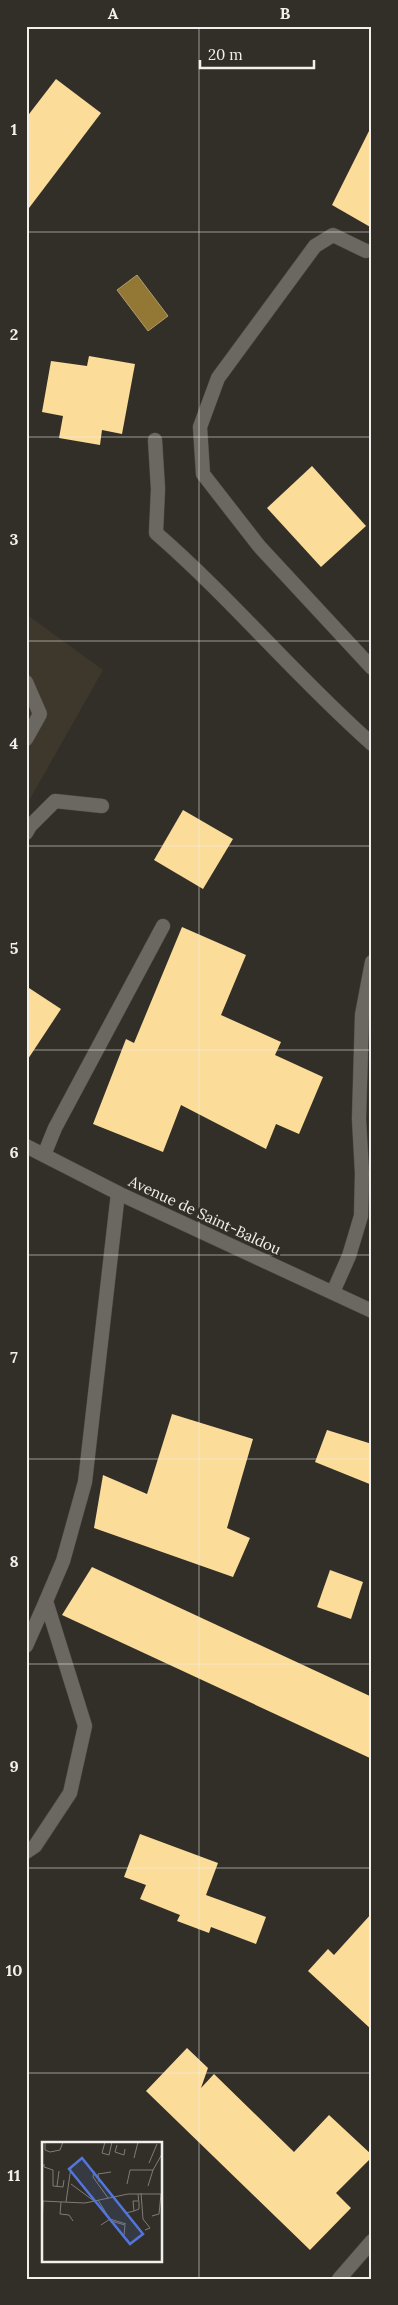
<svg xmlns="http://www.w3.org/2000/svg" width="398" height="2305" font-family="Lora,serif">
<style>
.built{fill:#3e382c}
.water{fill:#937734;stroke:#b09b6b}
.building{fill:#fbdc99}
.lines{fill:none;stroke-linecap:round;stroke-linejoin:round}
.service-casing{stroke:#4e4b46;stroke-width:15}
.minor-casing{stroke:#4e4b46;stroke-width:15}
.tertiary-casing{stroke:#4e4b46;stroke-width:15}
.service{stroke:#6b6861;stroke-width:14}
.minor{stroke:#6b6861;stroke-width:14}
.tertiary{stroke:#6b6861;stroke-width:14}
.grid{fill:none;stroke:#f2f0ec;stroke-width:1;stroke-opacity:0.55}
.labels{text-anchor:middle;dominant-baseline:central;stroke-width:5;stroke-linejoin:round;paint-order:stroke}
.street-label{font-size:15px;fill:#f2f0ec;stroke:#322f29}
.inset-road{fill:none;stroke:#7f7c77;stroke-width:1}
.view{fill:#5276dd;fill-opacity:0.15;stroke:#5276dd;stroke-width:2.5}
.inset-edge{fill:none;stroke:#f2f0ec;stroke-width:2.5}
.neatline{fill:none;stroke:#f2f0ec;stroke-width:2}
.grid-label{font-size:16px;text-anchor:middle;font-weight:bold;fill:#f2f0ec}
</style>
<rect width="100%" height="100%" fill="#322f29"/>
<path class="built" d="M26,614l77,56 -77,136z"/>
<path class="water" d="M137,275l31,41 -20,15 -31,-41z"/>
<g class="building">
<path d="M56,79l45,34 -75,99v-94z"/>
<path d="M372,125v103l-40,-23z"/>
<path d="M89,356l46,8 -13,70 -20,-4 -2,15 -41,-7 4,-22 -21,-4 9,-51 36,5z"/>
<path d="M312,466l54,60 -45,41 -54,-59z"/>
<path d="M183,810l50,29 -30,50 -49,-29z"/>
<path d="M182,927l64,28 -25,60 60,27 -6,13 48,22 -24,57 -23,-10 -10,25 -85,-44 -18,47 -70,-28 33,-85 8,4z"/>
<path d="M26,986l35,23 -35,53z"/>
<path d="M172,1414l81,25 -26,89 23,10 -17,39 -139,-49 9,-53 44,19z"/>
<path d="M327,1430l45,14v41l-57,-23z"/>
<path d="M92,1567l280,130v62l-310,-144z"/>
<path d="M330,1570l33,12 -12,37 -34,-12z"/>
<path d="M140,1834l78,29 -12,32 60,22 -10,27 -45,-17 -2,6 -32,-12 3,-6 -40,-16 6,-14 -22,-8z"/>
<path d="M372,1913v117l-64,-59 20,-22 6,6z"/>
<path d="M187,2048l21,20 -7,20 13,-14 80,78 35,-37 43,40v2l-36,36 15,15 -41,42 -164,-159z"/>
</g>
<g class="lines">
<g class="service-casing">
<g id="service">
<path d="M366,251l-33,-16 -18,11 -97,132 -18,49 3,47 56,72 113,122"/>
<path d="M155,440l3,49 -2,44c76,66 140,144 216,211"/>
<path d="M26,682l14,32 -14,25"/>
<path d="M26,833l4,-7 25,-25 47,5"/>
<path d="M44,1155l11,-27 108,-202"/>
<path d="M26,1646l20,-45"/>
<path d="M26,1852l9,-6 35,-53 15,-67 -39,-125 17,-40 22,-79 33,-289"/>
<path d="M339,2279l33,-38"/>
</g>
</g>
<g class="minor-casing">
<path id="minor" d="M333,1292l16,-36 12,-40 1,-43 -3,-54 3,-104 10,-53"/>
</g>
<g class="tertiary-casing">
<path id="tertiary" d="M26,1146l92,47 254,118"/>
</g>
<use href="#service" class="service"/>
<use href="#minor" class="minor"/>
<use href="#tertiary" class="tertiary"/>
</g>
<path class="grid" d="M199,26v2253M26,232h346M26,437h346M26,641h346M26,846h346M26,1050h346M26,1255h346M26,1459h346M26,1664h346M26,1868h346M26,2073h346"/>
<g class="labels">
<g class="street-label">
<text transform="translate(205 1215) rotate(25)">Avenue de Saint-Baldou</text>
</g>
</g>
<g transform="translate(42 2142)">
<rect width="120" height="120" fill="#322f29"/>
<path class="inset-road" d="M3,0v8l5,2 10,-2 3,-8M63,0l-3,11 7,2 3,-13M75,3l-2,7 9,3 1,-6M92,16l4,-16M107,21l8,-19M2,22v3l9,3v16l10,1 1,-7M52,29l-1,6 15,21M57,40l-1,-8 13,-2M29,42l23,17M85,42l3,-14h23l9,-16M15,44l2,-15M106,44l5,-16M99,51l2,26 7,9 -5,2M96,52l1,9v6l-5,2 -1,-10h5M56,58l13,21 14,4 -1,10M0,59l43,2 43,-9h34M19,60l-1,12 9,1 4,6M24,60l5,-35M80,65l4,6 8,-2M110,74l7,-2 2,-20M59,83l9,-6 16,5M0,86l1,-27"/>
<path class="view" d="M40,16l61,76 -13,10 -61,-75z"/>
<rect width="120" height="120" class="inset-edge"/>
</g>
<rect width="398" height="2305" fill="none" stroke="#322f29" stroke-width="55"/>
<path d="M200 60v8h114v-8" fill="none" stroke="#f2f0ec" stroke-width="2.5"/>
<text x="208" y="60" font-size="15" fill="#f2f0ec" stroke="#322f29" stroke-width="4" paint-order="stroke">20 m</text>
<rect x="28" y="28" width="342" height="2250" class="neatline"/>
<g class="grid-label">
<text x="113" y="19">A</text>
<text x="285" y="19">B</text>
<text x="14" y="135">1</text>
<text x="14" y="340">2</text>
<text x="14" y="545">3</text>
<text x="14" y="749">4</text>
<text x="14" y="954">5</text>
<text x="14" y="1158">6</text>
<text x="14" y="1363">7</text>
<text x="14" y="1567">8</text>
<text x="14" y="1772">9</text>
<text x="14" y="1976">10</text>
<text x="14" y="2181">11</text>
</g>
</svg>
